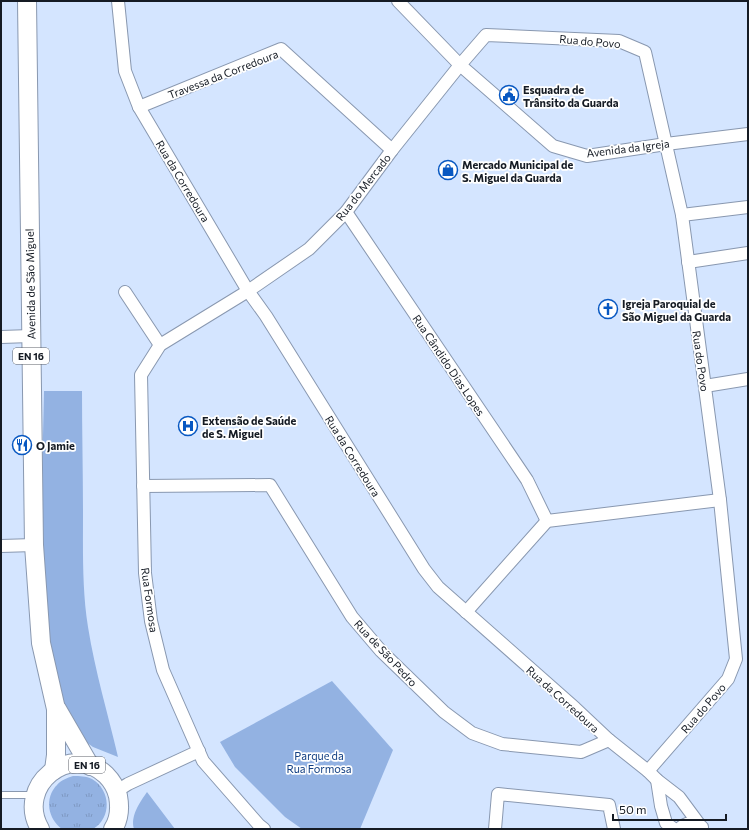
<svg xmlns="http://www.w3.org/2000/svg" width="749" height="830" font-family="Commissioner,sans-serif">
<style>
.grass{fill:url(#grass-tufts)}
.park{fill:#93b2e2}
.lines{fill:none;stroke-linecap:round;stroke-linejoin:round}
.lane-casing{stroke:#8998b0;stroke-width:8}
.street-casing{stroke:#8998b0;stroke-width:14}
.primary-casing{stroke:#8998b0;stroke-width:20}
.lane{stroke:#fff;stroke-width:6}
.street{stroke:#fff;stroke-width:12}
.primary{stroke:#fff;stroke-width:18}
.labels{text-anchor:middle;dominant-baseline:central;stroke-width:3.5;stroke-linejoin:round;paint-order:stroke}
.shield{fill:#fff;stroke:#5b5f66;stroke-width:1}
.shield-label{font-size:10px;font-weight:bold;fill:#151b24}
.street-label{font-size:11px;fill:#151b24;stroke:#fff}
.poi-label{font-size:11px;font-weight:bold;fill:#151b24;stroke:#fff;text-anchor:start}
.park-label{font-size:11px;fill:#103e82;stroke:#fff}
</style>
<defs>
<pattern id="grass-tufts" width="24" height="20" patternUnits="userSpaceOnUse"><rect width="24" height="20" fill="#93b2e2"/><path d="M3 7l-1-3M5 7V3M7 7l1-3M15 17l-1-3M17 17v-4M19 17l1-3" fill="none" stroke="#7e98c2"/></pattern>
</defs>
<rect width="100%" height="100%" fill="#d4e5ff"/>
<path class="grass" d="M73,776c7,0 13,0 19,3 19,11 20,39 1,50h-31c-14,-10 -18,-31 -5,-44 4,-5 10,-7 16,-9z"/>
<g class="park">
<path d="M44,391h38c0,41 1,81 1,122 0,38 -1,76 5,114 7,44 20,87 30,130l-25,-10 -7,-5 -19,-27 -21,-76 -4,-158z"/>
<path d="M332,681l61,69 -33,79h-58l-17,-12 -50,-50 -15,-25z"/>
<path d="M147,792l28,37h-41c-4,-13 6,-27 13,-37z"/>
</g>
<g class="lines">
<g class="lane-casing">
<path id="lane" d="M1,795h32"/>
</g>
<g class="street-casing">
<g id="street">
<path d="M118,1l7,70 14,36 109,184 18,25 158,253 14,18 137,121 34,32 39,31 9,9 22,17 20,27"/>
<path d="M398,1l62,64 93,81 34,10 79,-12 82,-10"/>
<path d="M139,107l142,-58 111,101"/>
<path d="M346,212l181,268 20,41"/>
<path d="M682,215l66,-8"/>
<path d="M688,262l60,-9"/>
<path d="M125,292l35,53"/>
<path d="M1,337l30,-1"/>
<path d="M705,386l43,-7"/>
<path d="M143,486l127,-1 82,132 29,34 63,61 28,21 30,11 79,8 28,-12"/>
<path d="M1,546l33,-1"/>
<path d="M466,612l81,-91 173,-21"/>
<path d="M657,780l4,26 5,17 8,6"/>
<path d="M117,791l11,-7 71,-33"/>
<path d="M264,829l-5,-4 -56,-64 -40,-91 -12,-49 -6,-48 -4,-198 19,-30 88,-54 61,-42 37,-37 46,-62 68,-85 26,-30 133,6 26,11 37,163 38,285 16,159 -8,20 -80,92"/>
<path d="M495,829l3,-35 111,11 5,24"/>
<path d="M679,829c7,-7 15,-8 23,-2"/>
</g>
</g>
<g class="primary-casing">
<g id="primary">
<path d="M27,1l7,544 7,98 15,66v46l-2,15"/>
<path d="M57,709l33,57"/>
<path d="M40,829c-25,-43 30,-88 66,-54 6,6 10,13 12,21 2,11 1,24 -5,33"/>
</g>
</g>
<use href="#lane" class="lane"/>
<use href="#street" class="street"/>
<use href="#primary" class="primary"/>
</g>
<defs>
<g id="civic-ring" transform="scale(1)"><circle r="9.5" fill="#fff" stroke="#0858c2" stroke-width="1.5"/><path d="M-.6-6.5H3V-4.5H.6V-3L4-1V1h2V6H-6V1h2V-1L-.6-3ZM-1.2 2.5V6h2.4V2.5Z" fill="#0858c2"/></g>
<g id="shop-ring" transform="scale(1)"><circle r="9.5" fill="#fff" stroke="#0858c2" stroke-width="1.5"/><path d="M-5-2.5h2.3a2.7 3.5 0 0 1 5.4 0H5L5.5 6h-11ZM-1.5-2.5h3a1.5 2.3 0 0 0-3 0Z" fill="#0858c2"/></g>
<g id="church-ring" transform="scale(1)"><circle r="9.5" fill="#fff" stroke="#0858c2" stroke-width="1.5"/><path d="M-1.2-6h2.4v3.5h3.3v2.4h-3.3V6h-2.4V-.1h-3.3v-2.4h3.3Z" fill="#0858c2"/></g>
<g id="hospital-ring" transform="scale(1)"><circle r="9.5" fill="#fff" stroke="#0858c2" stroke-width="1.5"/><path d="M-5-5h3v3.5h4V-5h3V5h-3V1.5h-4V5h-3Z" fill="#0858c2"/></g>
<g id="restaurant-ring" transform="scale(1)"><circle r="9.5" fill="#fff" stroke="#0858c2" stroke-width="1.5"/><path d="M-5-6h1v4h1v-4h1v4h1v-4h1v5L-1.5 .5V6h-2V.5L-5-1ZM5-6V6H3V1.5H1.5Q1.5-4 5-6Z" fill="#0858c2"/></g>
</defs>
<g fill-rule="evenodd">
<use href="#civic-ring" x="509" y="95"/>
<use href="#shop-ring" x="448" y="170"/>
<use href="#church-ring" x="608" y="309"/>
<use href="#hospital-ring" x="188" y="426"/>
<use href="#restaurant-ring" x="22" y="445"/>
</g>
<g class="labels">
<g class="shield">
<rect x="13" y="348" width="36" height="16" rx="3"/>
<rect x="69" y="757" width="36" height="16" rx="3"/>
</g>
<g class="shield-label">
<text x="31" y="356">EN 16</text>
<text x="87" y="765">EN 16</text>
</g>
<g class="street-label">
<text transform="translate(590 41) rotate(5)">Rua do Povo</text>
<text transform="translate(223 74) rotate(-21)">Travessa da Corredoura</text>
<text transform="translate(628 148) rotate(-7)">Avenida da Igreja</text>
<text transform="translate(183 181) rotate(59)">Rua da Corredoura</text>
<text transform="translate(363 187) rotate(-52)">Rua do Mercado</text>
<text transform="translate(30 284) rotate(-91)">Avenida de São Miguel</text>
<text transform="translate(701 361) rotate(82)">Rua do Povo</text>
<text transform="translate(449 365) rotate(56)">Rua Cândido Dias Lopes</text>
<text transform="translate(353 456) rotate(58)">Rua da Corredoura</text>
<text transform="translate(150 600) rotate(82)">Rua Formosa</text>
<text transform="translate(386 653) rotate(47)">Rua de São Pedro</text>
<text transform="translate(563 699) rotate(42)">Rua da Corredoura</text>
<text transform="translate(703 708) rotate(-49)">Rua do Povo</text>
</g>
<g class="poi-label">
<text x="523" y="89">Esquadra de<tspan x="523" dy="13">Trânsito da Guarda</tspan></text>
<text x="462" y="164">Mercado Municipal de<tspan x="462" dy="13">S. Miguel da Guarda</tspan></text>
<text x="622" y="303">Igreja Paroquial de<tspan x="622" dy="13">São Miguel da Guarda</tspan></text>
<text x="202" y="420">Extensão de Saúde<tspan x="202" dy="13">de S. Miguel</tspan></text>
<text x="36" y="445">O Jamie</text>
</g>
<g class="park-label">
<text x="319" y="755">Parque da<tspan x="319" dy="13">Rua Formosa</tspan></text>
</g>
</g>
<rect width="749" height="830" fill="none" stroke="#151b24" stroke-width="4"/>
<path d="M613 814v6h113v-6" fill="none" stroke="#151b24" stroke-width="2"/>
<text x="619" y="814" font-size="12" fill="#151b24" stroke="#ffffff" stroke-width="3" paint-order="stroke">50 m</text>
</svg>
